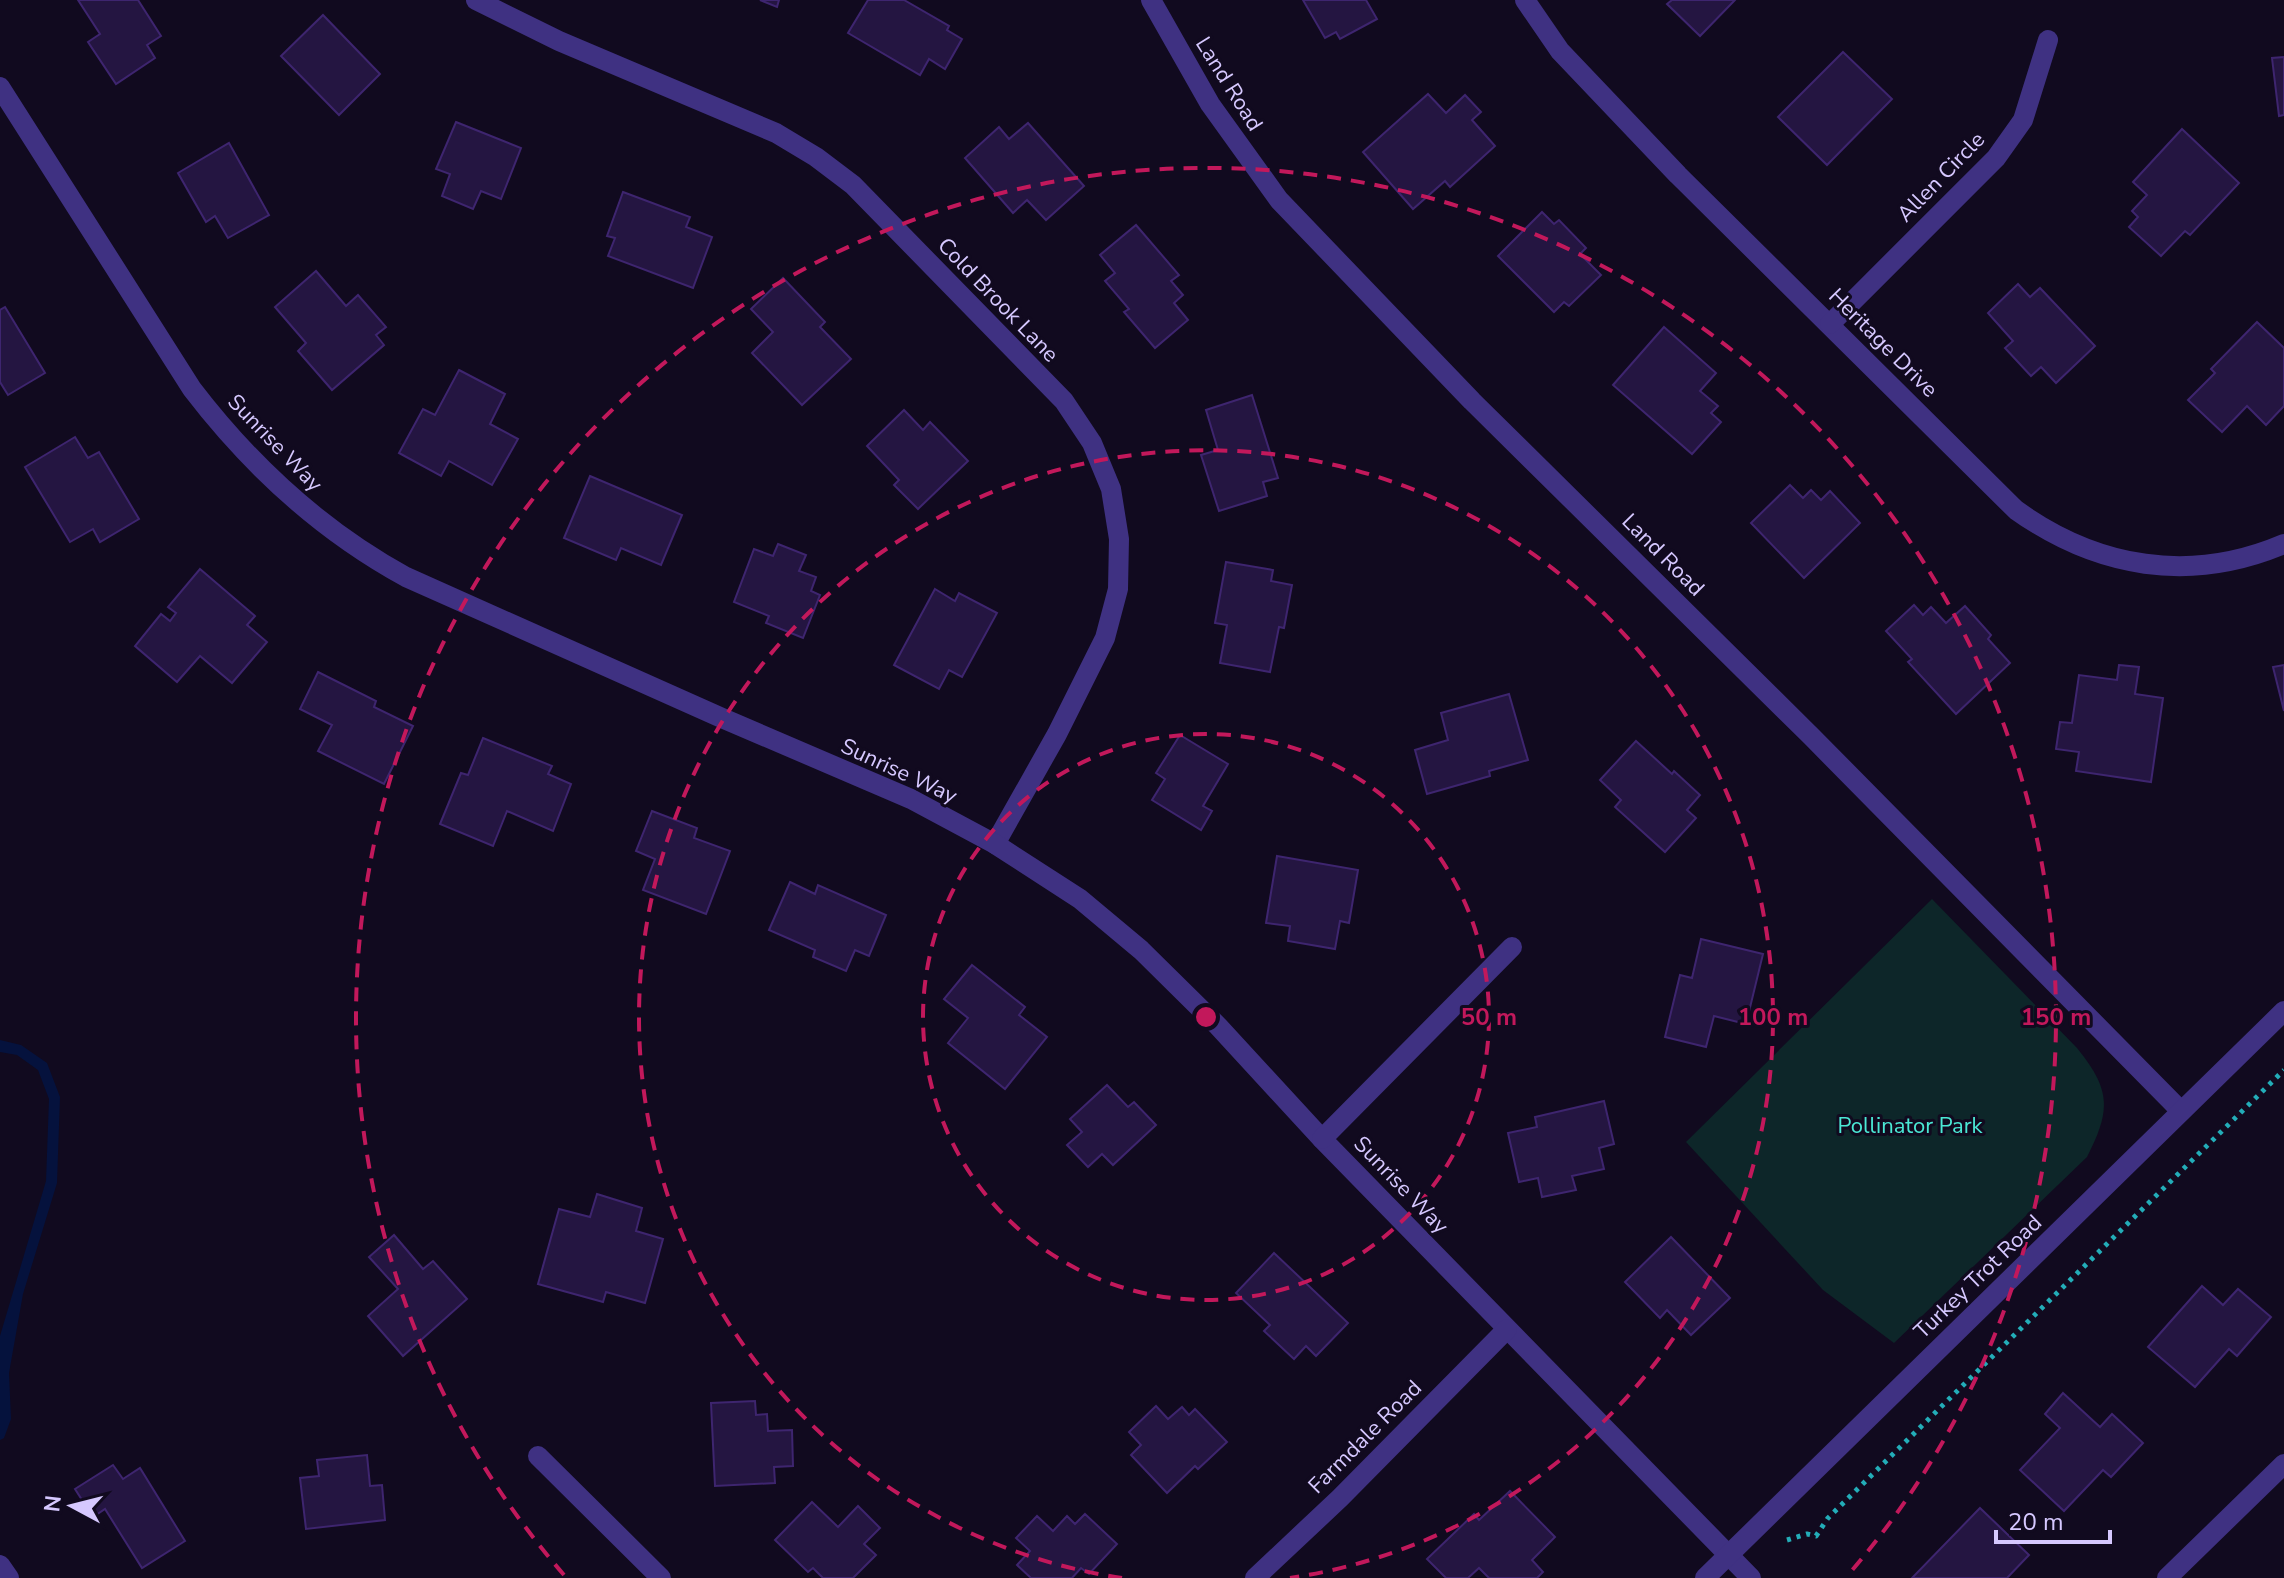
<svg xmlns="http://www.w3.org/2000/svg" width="2284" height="1578" font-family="'Nunito Sans',sans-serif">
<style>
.green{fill:#0d2629}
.water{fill:#05123d}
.building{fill:#241541;stroke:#3e256f;stroke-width:2}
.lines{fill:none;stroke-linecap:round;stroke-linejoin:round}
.path{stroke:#23adb8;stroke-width:5;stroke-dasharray:4 6;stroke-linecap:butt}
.minor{stroke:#3f3182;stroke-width:20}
.ring{fill:none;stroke:#c2185b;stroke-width:4;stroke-dasharray:14 10}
.labels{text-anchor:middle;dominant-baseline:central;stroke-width:6;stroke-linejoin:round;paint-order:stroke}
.street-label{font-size:22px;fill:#d6c8ff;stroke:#110a1f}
.park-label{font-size:22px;fill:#4be8d5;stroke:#110a1f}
.centre{fill:#c2185b;stroke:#110a1f;stroke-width:4}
.ring-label{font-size:24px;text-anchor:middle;font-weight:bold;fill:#c2185b;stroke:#110a1f;stroke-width:6;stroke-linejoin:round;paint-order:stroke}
</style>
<rect width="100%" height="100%" fill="#110a1f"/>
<path class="green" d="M1932,899l145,149c34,42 34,62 10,109l-193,186 -71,-53 -137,-148z"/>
<path class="water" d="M0,1040l21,5 26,18 13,34 -3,86 -34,111 -14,79 2,46 -7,19 -4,2v-104l46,-155 3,-82 -11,-29 -21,-15 -17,-3z"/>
<g class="building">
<path d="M78,0h60l23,36 -14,9 8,13 -39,26 -28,-42 12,-8z"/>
<path d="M760,0h19l-2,7z"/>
<path d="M868,0h36l45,26 -2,4 15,9 -17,30 -16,-10 -9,16 -72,-42z"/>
<path d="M1303,0h63l11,19 -37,20 -4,-7 -11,6z"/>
<path d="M1672,0h63l-35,36 -33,-32z"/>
<path d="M323,15l57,59 -41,41 -58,-59z"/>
<path d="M1843,52l49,47 -65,66 -49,-48z"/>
<path d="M2284,57v58l-5,1 -7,-58z"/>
<path d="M1428,94l18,19 19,-18 16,17 -9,8 23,26 -45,41 -5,-6 -32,28 -50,-57z"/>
<path d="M456,122l65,26 -20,51 -20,-8 -8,18 -31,-13 8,-22 -14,-5z"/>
<path d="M1028,123l56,63 -38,34 -19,-20 -14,13 -48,-55 34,-31 10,12z"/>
<path d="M2182,129l57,54 -49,52 -5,-4 -24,25 -32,-29 9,-10 -6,-6 15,-16 -14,-13z"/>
<path d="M229,143l40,72 -41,23 -13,-22 -9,6 -28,-49z"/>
<path d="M623,192l67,25 -4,10 26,10 -19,51 -85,-32 7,-18 -8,-2z"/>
<path d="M1542,212l12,12 5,-4 27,28 -6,6 21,21 -32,31 -5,-4 -10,10 -56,-56z"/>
<path d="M1136,225l43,50 -8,6 12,14 -9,8 14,17 -33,28 -31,-36 5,-3 -24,-28 10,-8 -15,-18z"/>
<path d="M316,271l30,35 12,-11 28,32 -10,8 8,10 -52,45 -34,-39 8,-8 -31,-36z"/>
<path d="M783,278l42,44 -5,5 31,32 -49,46 -50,-52 21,-21 -22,-23z"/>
<path d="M2018,284l12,13 10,-9 55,58 -39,37 -15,-16 -10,9 -26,-28 8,-7 -25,-28z"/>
<path d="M5,307l40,66 -37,22 -8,-13v-72z"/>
<path d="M2257,322l27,26v58l-18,19 -19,-19 -25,26 -34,-32 27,-27 -4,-4z"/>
<path d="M1664,327l52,46 -16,18 18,15 -7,7 10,9 -29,32 -79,-69z"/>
<path d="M459,370l46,24 -15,30 28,15 -26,46 -43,-24 -8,15 -42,-23 24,-44 12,6z"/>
<path d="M1252,395l26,83 -15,4 4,14 -48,15 -18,-56 17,-5 -12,-40z"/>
<path d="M904,410l19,20 7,-8 38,39 -50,48 -24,-24 5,-5 -32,-34z"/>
<path d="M75,437l13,21 11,-6 40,67 -39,23 -7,-13 -23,13 -45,-75z"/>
<path d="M590,476l92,39 -21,50 -40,-17 -5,12 -52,-22z"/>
<path d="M1790,485l13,13 8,-8 10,10 9,-9 30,32 -56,55 -53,-55z"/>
<path d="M778,544l28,11 -7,16 17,6 -5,14 9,4 -17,43 -37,-15 3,-7 -35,-14 20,-53 19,7z"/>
<path d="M1226,562l47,8 -2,11 21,4 -8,43 -5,-1 -9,45 -50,-9 7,-38 -12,-2z"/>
<path d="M200,569l55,47 -8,9 20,17 -35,41 -32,-27 -23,26 -42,-36 26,-32 9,7 6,-8 -8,-6z"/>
<path d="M935,589l20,12 4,-8 38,20 -35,64 -13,-7 -10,19 -45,-24z"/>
<path d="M1914,605l9,10 8,-8 15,16 19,-17 26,29 -3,4 22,24 -54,51 -48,-52 4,-3 -26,-28z"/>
<path d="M2119,665l20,2 -4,27 28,4 -12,84 -75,-11 3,-19 -23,-3 4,-27 12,1 7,-48 38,5z"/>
<path d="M2284,665v46l-11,-44z"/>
<path d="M318,672l58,29 -2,6 39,19 -29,58 -66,-33 14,-26 -32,-16z"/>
<path d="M1509,694l19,66 -39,11 1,5 -63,18 -12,-44 33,-10 -7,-27z"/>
<path d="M1180,735l48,29 -25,42 9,5 -11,19 -49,-30 13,-21 -9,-6z"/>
<path d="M483,738l69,28 -4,8 23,10 -18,47 -46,-20 -14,35 -53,-22 21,-51 7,2z"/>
<path d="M1636,741l36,33 2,-3 26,24 -13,15 9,8 -31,34 -50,-45 6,-7 -21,-20z"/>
<path d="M652,811l45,17 -3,10 36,13 -24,63 -63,-24 12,-31 -19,-8z"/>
<path d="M1277,856l81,14 -9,53 -9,-2 -5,28 -47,-8 2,-15 -24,-3z"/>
<path d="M790,882l25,12 3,-9 68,30 -17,41 -14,-6 -9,21 -33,-14 2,-7 -46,-20z"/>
<path d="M1701,939l62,15 -17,70 -32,-8 -8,31 -41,-10 15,-62 12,3z"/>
<path d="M972,965l53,42 -6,8 28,22 -42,52 -57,-46 20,-25 -24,-19z"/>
<path d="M1107,1085l21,22 6,-5 22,23 -43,40 -11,-11 -14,13 -21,-22 15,-13 -12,-13z"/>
<path d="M1604,1101l10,43 -15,4 5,21 -32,7 4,14 -34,7 -4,-19 -19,4 -11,-49 29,-6 -2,-10z"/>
<path d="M597,1194l45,14 -6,23 27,8 -18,64 -39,-11 -3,10 -65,-18 21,-75 31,8z"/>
<path d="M394,1235l29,34 10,-8 34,38 -64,57 -35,-40 30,-27 -29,-32z"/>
<path d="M1671,1237l59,61 -39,37 -24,-25 -7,8 -35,-36z"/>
<path d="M1274,1253l74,70 -32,33 -10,-10 -12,13 -30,-28 6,-6 -34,-32z"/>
<path d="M2202,1286l21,19 15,-16 33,28 -34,39 -8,-7 -34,38 -47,-40z"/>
<path d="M2063,1393l37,34 12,-13 31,29 -32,34 -8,-7 -39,41 -44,-41 40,-42 -15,-14z"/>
<path d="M755,1401l1,14 11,-1 1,17 24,-1 1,36 -19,1 1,16 -60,3 -4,-83z"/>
<path d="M1156,1406l12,13 14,-12 7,8 6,-6 32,33 -29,27 -3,-3 -28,27 -36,-38 10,-10 -12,-13z"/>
<path d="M367,1455l3,31 12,-1 3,35 -79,9 -6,-51 19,-2 -2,-16z"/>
<path d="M113,1465l10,14 17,-11 45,73 -43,27 -37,-59 -12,8 -18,-28z"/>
<path d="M1510,1491l45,46 -23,23 11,12 -6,6h-48l-10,-10 -11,10h-22l-19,-19 47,-45 5,6z"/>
<path d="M812,1502l26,25 20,-21 22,22 -16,16 12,11 -23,23h-30l-10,-10 -5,4 -33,-32z"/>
<path d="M1980,1508l49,47 -22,23h-95z"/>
<path d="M1085,1514l32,30 -28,30 -8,-6 -9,10h-41l-14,-13 13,-14 -14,-13 21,-22 16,15 14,-15 8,8z"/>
</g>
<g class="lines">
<path class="path" d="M1787,1540l20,-6 9,2 12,-18 456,-448"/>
<g class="minor">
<path d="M476,0l83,41 217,92 40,24 37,28 211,216 28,42 19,46 8,50 -1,50 -13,49 -48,96 -62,110"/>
<path d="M1151,0l59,104 69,96 193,201 339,335 370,375"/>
<path d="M1525,0l35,51 118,124 338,335c81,58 174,74 268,34"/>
<path d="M0,87l192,302c59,77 128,141 214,188l316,141 189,81 84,45 85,55 61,51 77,76 104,113 429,439"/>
<path d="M1830,324l166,-166 27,-38 25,-80"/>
<path d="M1322,1139l190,-192"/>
<path d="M538,1456l123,122"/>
<path d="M0,1565l9,13"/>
<path d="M1255,1578l85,-80 167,-169"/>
<path d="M1705,1578l579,-567"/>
<path d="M2167,1578l117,-114"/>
</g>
</g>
<g class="ring">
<circle cx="1206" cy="1017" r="283"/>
<path d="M1122 1578A567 567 0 1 1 1290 1578"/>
<path d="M564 1575A850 850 0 1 1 1848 1575"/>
</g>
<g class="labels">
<g class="street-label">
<text transform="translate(1229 84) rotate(58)">Land Road</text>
<text transform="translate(1941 177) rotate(-46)">Allen Circle</text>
<text transform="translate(998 300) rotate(46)">Cold Brook Lane</text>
<text transform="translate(1883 343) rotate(45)">Heritage Drive</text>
<text transform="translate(275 443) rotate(46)">Sunrise Way</text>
<text transform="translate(1663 555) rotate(45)">Land Road</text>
<text transform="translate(899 771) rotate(25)">Sunrise Way</text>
<text transform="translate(1401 1185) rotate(46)">Sunrise Way</text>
<text transform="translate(1978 1277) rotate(-44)">Turkey Trot Road</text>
<text transform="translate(1365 1437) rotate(-45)">Farmdale Road</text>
</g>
<g class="park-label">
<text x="1910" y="1126">Pollinator Park</text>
</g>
</g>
<circle cx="1206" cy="1017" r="12" class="centre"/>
<g class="ring-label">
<text x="1489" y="1025">50 m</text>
<text x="1773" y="1025">100 m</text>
<text x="2056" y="1025">150 m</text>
</g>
<g transform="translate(72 1506) rotate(277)" stroke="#110a1f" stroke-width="6" paint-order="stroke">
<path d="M0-6L14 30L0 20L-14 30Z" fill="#d6c8ff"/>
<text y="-12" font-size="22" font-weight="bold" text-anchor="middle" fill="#d6c8ff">N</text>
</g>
<path d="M1996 1530v12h114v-12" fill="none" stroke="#d6c8ff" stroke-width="4"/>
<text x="2008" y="1530" font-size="24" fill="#d6c8ff" stroke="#110a1f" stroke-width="6" paint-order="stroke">20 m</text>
</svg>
